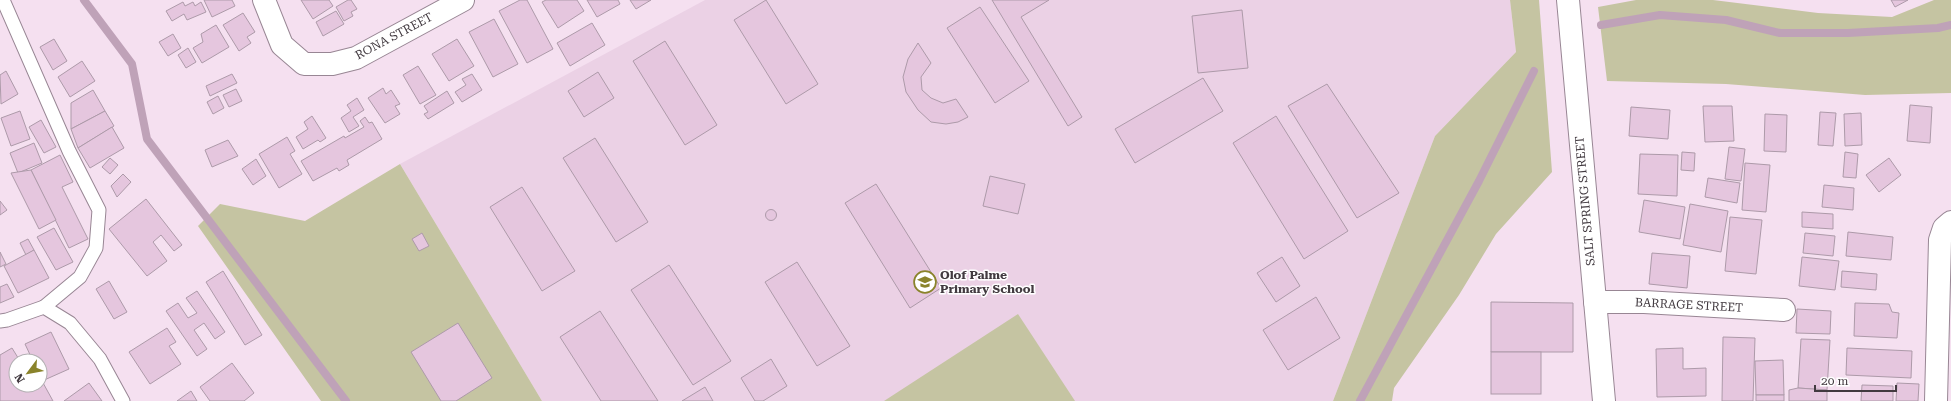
<svg xmlns="http://www.w3.org/2000/svg" width="1951" height="401" font-family="'Roboto Serif',serif">
<style>
.built{fill:#ebd1e5}
.green{fill:#c5c4a2}
.lines{fill:none;stroke-linecap:round;stroke-linejoin:round}
.stream{stroke:#bfa2b8;stroke-width:8}
.building{fill:#e5c6de;stroke:#ad9aa9}
.service-casing{stroke:#988694;stroke-width:15}
.minor-casing{stroke:#988694;stroke-width:24}
.service{stroke:#fff;stroke-width:13}
.minor{stroke:#fff;stroke-width:22}
.labels{text-anchor:middle;dominant-baseline:central;stroke-width:3;stroke-linejoin:round;paint-order:stroke}
.street-label{font-size:12px;fill:#423a40;stroke:#fff}
.poi-label{font-size:12px;font-weight:bold;fill:#423a40;stroke:#fff;text-anchor:start}
</style>
<rect width="100%" height="100%" fill="#f5e0f0"/>
<path class="built" d="M705,0h805l6,52 -81,84 -102,265h-791l-142,-237z"/>
<g class="green">
<path d="M1510,0h29l13,172 -56,62 -37,61 -65,93 -2,13h-59l102,-265 81,-84z"/>
<path d="M1636,0h77l105,13 74,4 42,-17h17v93l-86,2 -139,-11 -119,-3 -9,-74z"/>
<path d="M400,164l142,237h-221l-123,-175 22,-22 85,17z"/>
<path d="M1018,314l57,87h-191z"/>
</g>
<g class="lines">
<g class="stream">
<path d="M84,0l48,64 15,75 199,262"/>
<path d="M1601,25l59,-10 66,5 54,13h68l90,-5 13,-3"/>
<path d="M1360,401l119,-220 55,-110"/>
</g>
</g>
<g class="building">
<path d="M204,0h28l3,6 -23,11z"/>
<path d="M301,0h28l4,6 -20,13z"/>
<path d="M348,0h3l6,9 -6,3 2,4 -9,5 -8,-14z"/>
<path d="M520,0h7l26,49 -26,14 -28,-52z"/>
<path d="M546,0h31l7,11 -26,17 -16,-26z"/>
<path d="M587,0h31l2,4 -23,13z"/>
<path d="M630,0h21l-15,9z"/>
<path d="M766,0l52,84 -32,20 -52,-84z"/>
<path d="M992,0h57l-28,17 61,100 -14,9z"/>
<path d="M1891,0h17l-13,7z"/>
<path d="M183,2l2,4 8,-4 2,4 6,-4 5,10 -19,8 -3,-6 -12,7 -6,-10z"/>
<path d="M980,7l49,74 -34,22 -48,-75z"/>
<path d="M1242,10l6,58 -50,5 -6,-57z"/>
<path d="M336,11l8,13 -21,12 -7,-14z"/>
<path d="M243,13l12,19 -8,5 4,6 -12,8 -16,-26z"/>
<path d="M494,19l24,45 -25,13 -24,-45z"/>
<path d="M592,23l13,22 -35,21 -13,-23z"/>
<path d="M216,25l13,22 -27,16 -9,-15 10,-6 -2,-8z"/>
<path d="M173,34l8,14 -13,8 -9,-14z"/>
<path d="M54,39l13,22 -14,9 -13,-23z"/>
<path d="M457,39l17,27 -25,15 -17,-27z"/>
<path d="M665,41l52,84 -32,20 -52,-84z"/>
<path d="M918,43l13,20 -10,14 1,13 9,8 12,5 13,-4 12,18 -10,5 -12,2 -15,-2 -13,-12 -12,-18 -3,-15 5,-18z"/>
<path d="M188,48l8,14 -10,6 -8,-13z"/>
<path d="M82,61l13,20 -25,16 -12,-20z"/>
<path d="M418,66l18,29 -16,9 -17,-29z"/>
<path d="M6,71l12,23 -17,10 -1,-29z"/>
<path d="M598,72l16,26 -30,19 -16,-26z"/>
<path d="M232,74l5,9 -27,13 -4,-10z"/>
<path d="M472,74l10,16 -20,12 -7,-10 11,-7 -4,-6z"/>
<path d="M1203,78l20,33 -88,52 -20,-34z"/>
<path d="M1327,84l72,109 -42,25 -69,-112z"/>
<path d="M383,88l3,6 5,-4 9,14 -5,2 5,8 -15,9 -17,-25z"/>
<path d="M236,89l6,12 -13,6 -6,-12z"/>
<path d="M93,90l12,21 -34,18v-26z"/>
<path d="M447,91l7,12 -26,16 -4,-5 4,-2 -4,-6z"/>
<path d="M218,96l6,12 -11,6 -6,-12z"/>
<path d="M357,98l7,12 -11,7 6,9 -10,6 -8,-14 10,-7 -4,-6z"/>
<path d="M1910,105l22,2 -2,36 -23,-2z"/>
<path d="M1703,106h29l2,35 -29,1z"/>
<path d="M1631,107l39,3 -2,29 -39,-3z"/>
<path d="M20,111l10,28 -19,7 -10,-28z"/>
<path d="M105,111l9,15 -36,22 -7,-19z"/>
<path d="M1820,112l16,1 -3,33 -15,-1z"/>
<path d="M1861,113l1,32 -17,1 -1,-32z"/>
<path d="M1765,114l22,1 -1,37 -22,-1z"/>
<path d="M312,116l14,22 -6,4 -2,-2 -15,9 -7,-12 12,-8 -4,-7z"/>
<path d="M1276,116l72,115 -44,28 -71,-116z"/>
<path d="M365,117l4,6 3,-1 10,17 -35,21 2,5 -10,6 -2,-3 -24,13 -12,-20 43,-25 1,2 19,-11 -4,-6z"/>
<path d="M41,120l15,27 -12,6 -15,-26z"/>
<path d="M112,127l12,21 -34,20 -12,-20z"/>
<path d="M287,137l8,14 -5,3 12,20 -23,14 -20,-34z"/>
<path d="M595,138l53,84 -32,20 -53,-84z"/>
<path d="M228,140l10,16 -26,11 -7,-17z"/>
<path d="M34,143l8,20 -24,10 -8,-20z"/>
<path d="M1729,147l16,2 -4,32 -16,-2z"/>
<path d="M1682,152l13,1 -1,18 -13,-1z"/>
<path d="M1845,152l13,2 -2,24 -13,-1z"/>
<path d="M1640,154l38,1 -1,41 -39,-2z"/>
<path d="M60,155l13,27 -11,5 26,52 -19,9 -38,-78z"/>
<path d="M110,158l8,7 -8,9 -8,-7z"/>
<path d="M1889,158l12,17 -22,17 -13,-17z"/>
<path d="M256,159l10,17 -13,9 -11,-16z"/>
<path d="M1745,163l25,2 -4,47 -24,-2z"/>
<path d="M31,170l25,50 -17,9 -28,-56z"/>
<path d="M123,174l8,8 -14,15 -6,-11z"/>
<path d="M990,176l35,8 -7,30 -35,-8z"/>
<path d="M1708,178l32,5 -3,20 -32,-6z"/>
<path d="M876,184l65,104 -31,20 -65,-105z"/>
<path d="M1824,185l30,3 -1,22 -31,-3z"/>
<path d="M522,187l53,84 -33,20 -52,-84z"/>
<path d="M146,199l36,46 -8,6 -13,-16 -8,7 14,19 -20,15 -38,-47z"/>
<path d="M1644,200l41,7 -5,32 -41,-7z"/>
<path d="M0,201l7,9 -7,5z"/>
<path d="M1690,204l38,7 -7,41 -38,-7z"/>
<circle cx="771" cy="215" r="5.5"/>
<path d="M1802,212l31,2v15l-31,-2z"/>
<path d="M1730,217l32,3 -6,54 -31,-3z"/>
<path d="M54,228l19,34 -17,8 -19,-33z"/>
<path d="M1848,232l45,5 -2,23 -45,-4z"/>
<path d="M422,233l7,13 -10,5 -7,-12z"/>
<path d="M1805,233l30,3 -2,20 -30,-3z"/>
<path d="M28,239l6,11 -8,5 -6,-12z"/>
<path d="M34,250l15,28 -31,15 -14,-27z"/>
<path d="M0,252l6,12 -6,3z"/>
<path d="M1652,253l38,3 -3,32 -38,-4z"/>
<path d="M1282,257l18,29 -24,16 -19,-29z"/>
<path d="M1802,257l37,4 -4,29 -36,-4z"/>
<path d="M797,262l53,84 -33,20 -52,-84z"/>
<path d="M669,265l62,96 -38,24 -62,-95z"/>
<path d="M223,271l39,64 -17,10 -39,-63z"/>
<path d="M1842,271l35,3 -1,16 -35,-3z"/>
<path d="M109,281l18,31 -13,7 -18,-30z"/>
<path d="M7,284l7,13 -14,6v-16z"/>
<path d="M197,291l28,41 -10,7 -11,-16 -10,7 13,19 -10,7 -31,-45 12,-8 10,15 9,-5 -11,-15z"/>
<path d="M1316,297l24,41 -52,32 -25,-40z"/>
<path d="M1491,302l82,1v49h-82z"/>
<path d="M1855,303l34,1 3,8 7,1 -2,25 -43,-2z"/>
<path d="M1797,309l34,2 -1,23 -34,-1z"/>
<path d="M600,311l58,90h-57l-41,-64z"/>
<path d="M458,323l34,55 -36,23h-15l-30,-49z"/>
<path d="M167,328l9,14 -7,4 12,18 -31,20 -21,-32z"/>
<path d="M51,332l18,37 -27,12 -2,-5v-15h-7l-8,-17z"/>
<path d="M1723,337l32,1 -2,63h-31z"/>
<path d="M1801,339l29,1 -3,50 -29,-2z"/>
<path d="M12,348l8,13h-4v24h18l2,3 6,-7 11,20h-53v-46z"/>
<path d="M1683,348v21l23,-1v28l-49,1 -1,-48z"/>
<path d="M1847,348l65,3 -1,27 -65,-3z"/>
<rect x="1491" y="352" width="50" height="42"/>
<path d="M771,359l16,27 -24,15h-8l-14,-23z"/>
<path d="M1783,360l1,35h-28l-1,-34z"/>
<path d="M232,363l22,30 -10,8h-34l-10,-14z"/>
<path d="M89,383l13,18h-38z"/>
<path d="M1897,383l22,1 -1,17h-22z"/>
<path d="M1862,385l31,1v15h-32z"/>
<path d="M705,387l8,14h-31z"/>
<path d="M1798,388l29,2v11h-38v-11z"/>
<path d="M191,391l6,10h-20z"/>
<rect x="1756" y="395" width="28" height="6"/>
</g>
<g class="lines">
<g class="service-casing">
<g id="service">
<path d="M3,0l66,151 30,59 -3,38 -16,29 -36,30"/>
<path d="M0,321l7,-1 37,-13 26,16 30,36 23,42"/>
</g>
</g>
<g class="minor-casing">
<g id="minor">
<path d="M264,0l18,45 22,19h28l24,-6 107,-58"/>
<path d="M1568,0l36,401"/>
<path d="M1595,302h49l140,8"/>
<path d="M1936,401l4,-161 4,-12 7,-6"/>
</g>
</g>
<use href="#service" class="service"/>
<use href="#minor" class="minor"/>
</g>
<defs>
<g id="school-ring" transform="scale(1.15)"><circle r="9.5" fill="#fff" stroke="#8a832b" stroke-width="1.5"/><path d="M0-5L7-2L0 1L-7-2ZM-4 1L0 2.5L4 1V4Q0 6-4 4Z" fill="#8a832b"/></g>
</defs>
<g fill-rule="evenodd">
<use href="#school-ring" x="925" y="282"/>
</g>
<g class="labels">
<g class="street-label">
<text transform="translate(394 36) rotate(-28)">RONA STREET</text>
<text transform="translate(1585 201) rotate(-95)">SALT SPRING STREET</text>
<text transform="translate(1689 305) rotate(3)">BARRAGE STREET</text>
</g>
<g class="poi-label">
<text x="940" y="275">Olof Palme<tspan x="940" dy="14">Primary School</tspan></text>
</g>
</g>
<g transform="translate(28 373) rotate(238)"><circle r="19" fill="#ffffff" stroke="#b3b0b3"/>
<path d="M0-3L7 15L0 10L-7 15Z" fill="#8a832b"/>
<text y="-6" font-size="11" font-weight="bold" text-anchor="middle" fill="#423a40">N</text>
</g>
<path d="M1815 385v6h81v-6" fill="none" stroke="#423a40" stroke-width="2"/>
<text x="1821" y="385" font-size="12" fill="#423a40" stroke="#ffffff" stroke-width="3" paint-order="stroke">20 m</text>
</svg>
